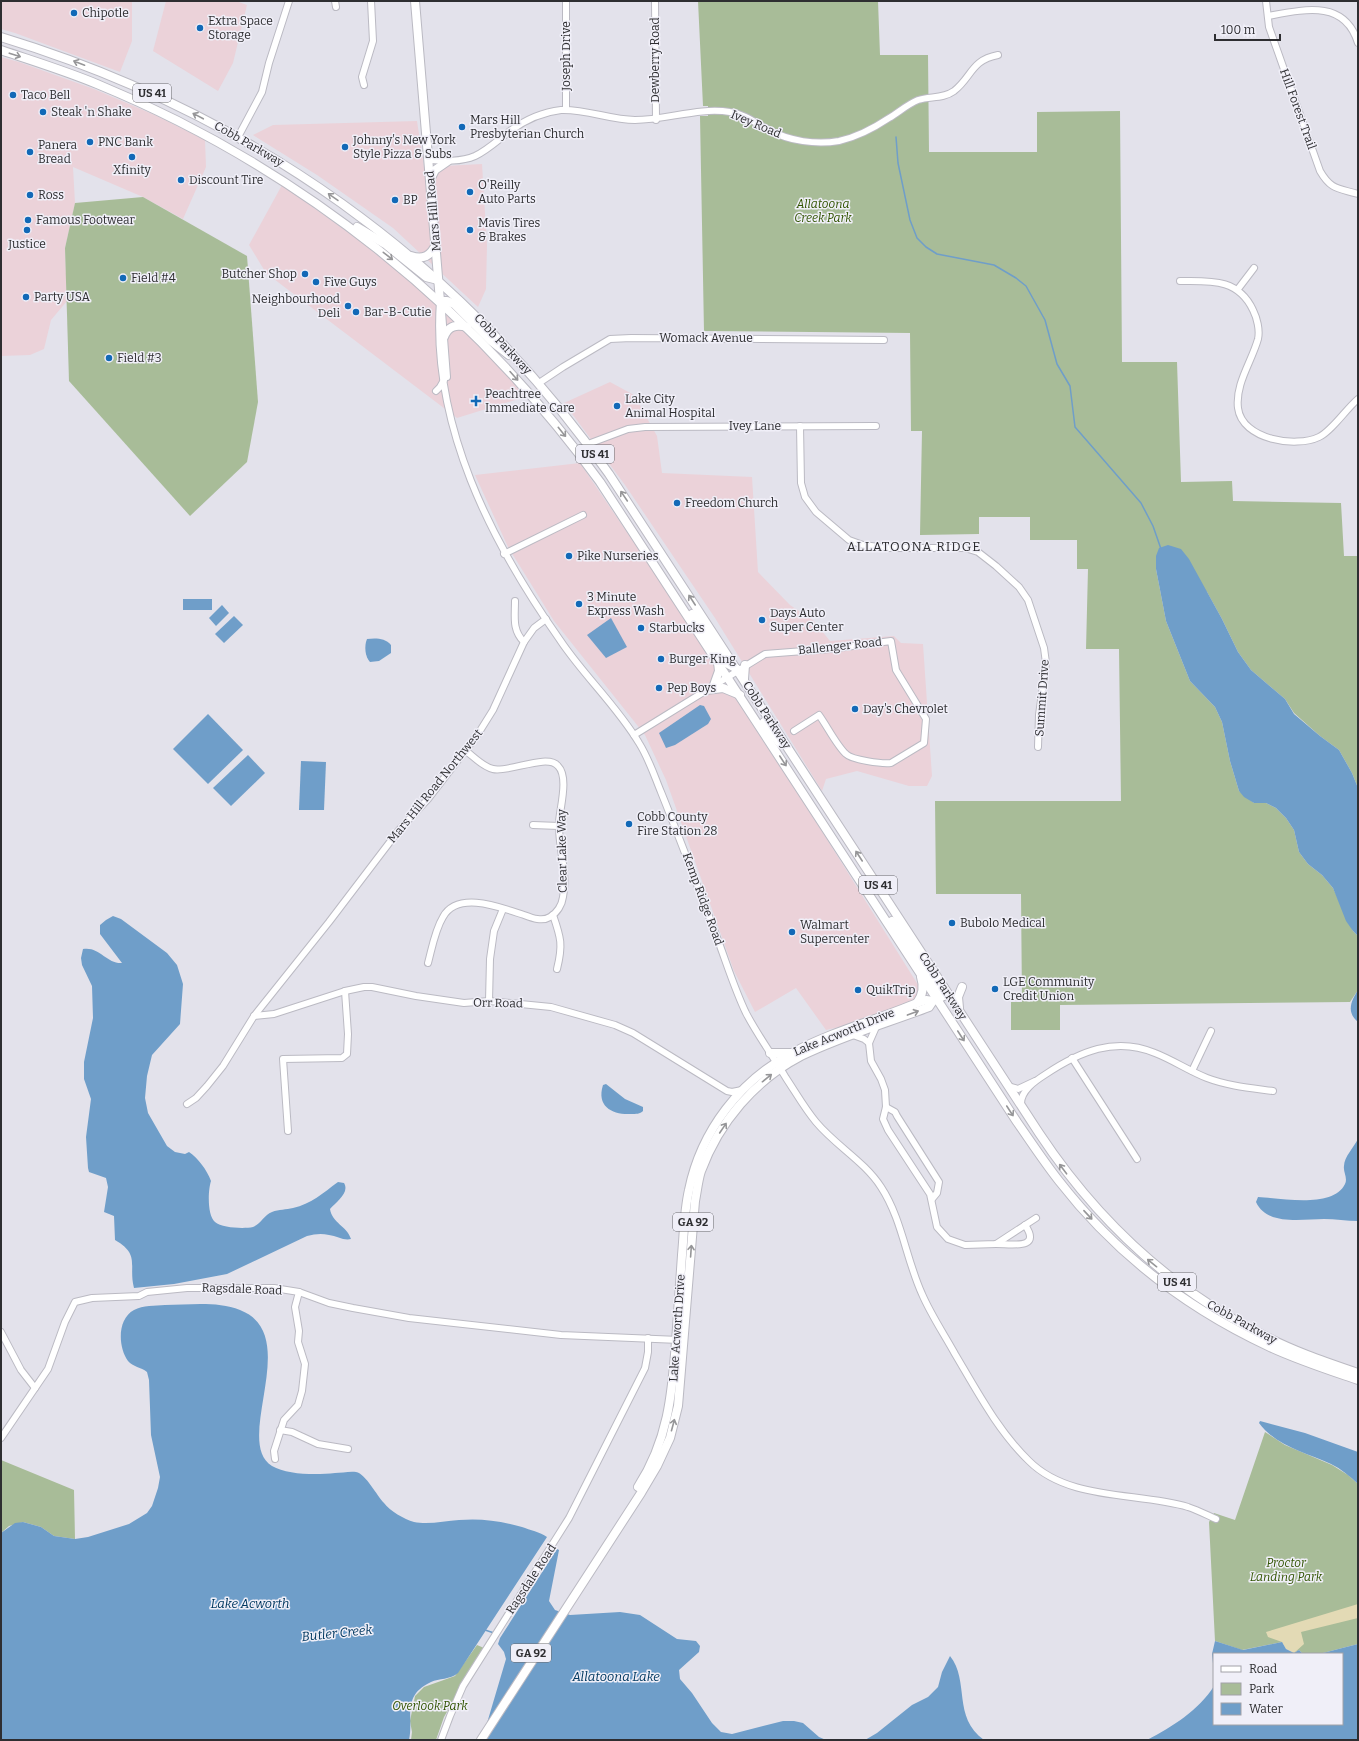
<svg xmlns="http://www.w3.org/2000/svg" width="1359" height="1741" font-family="Bitter,serif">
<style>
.commercial{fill:#ebd2d9}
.green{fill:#a8bc98}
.sand{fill:#e3dab5}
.water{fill:#6f9ec9}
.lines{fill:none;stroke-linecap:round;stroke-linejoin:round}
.stream{stroke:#6f9ec9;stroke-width:1.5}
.minor-casing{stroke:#bbbac3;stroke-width:8}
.major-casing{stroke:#bbbac3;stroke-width:10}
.minor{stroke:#fff;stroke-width:6}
.major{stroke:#fff;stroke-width:8}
.oneway{stroke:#969698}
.poi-dot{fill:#1269b7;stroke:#f0eff8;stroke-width:1.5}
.labels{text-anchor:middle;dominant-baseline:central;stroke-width:3;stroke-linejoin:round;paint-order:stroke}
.shield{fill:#f0eff8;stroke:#68686d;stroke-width:1}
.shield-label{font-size:11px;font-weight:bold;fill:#2e2e31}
.poi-label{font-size:12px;fill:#2e2e31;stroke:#f0eff8;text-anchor:start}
.street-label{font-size:12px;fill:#2e2e31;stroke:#f0eff8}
.park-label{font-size:12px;font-style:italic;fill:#315400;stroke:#f0eff8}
.neighbourhood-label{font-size:13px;letter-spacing:1px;fill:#2e2e31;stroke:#f0eff8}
.water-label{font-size:13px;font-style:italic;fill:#003860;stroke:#f0eff8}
</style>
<rect width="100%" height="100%" fill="#e3e2eb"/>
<g class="commercial">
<path d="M1,1h131v40l-12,31 -105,-39 -14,-4z"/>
<path d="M166,1h70l11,4 -14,58 -15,28 -65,-40z"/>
<path d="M1,57l18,5 75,27 63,27 48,24 1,27 -23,52 -40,-22 -70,-30 2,36 -10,45 2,53 -16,19 -7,29 -14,6 -29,1z"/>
<path d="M417,121l7,46 58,-3 5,81 -1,44 -8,18 -85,-79 -76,-53 -64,-40 20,-10z"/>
<path d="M282,185l77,55 59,48 45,42 65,66 -71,22 -191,-145 -17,-28z"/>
<path d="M610,382l24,13 23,41 5,37 90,4 6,95 32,33 24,16 16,20 64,-5 7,7 22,1 9,132 -5,10h-18l-52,-15 -31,8 -4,12 -107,-173 -90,-133 -61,-82z"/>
<path d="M580,463l61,90 182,280 97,155 -2,12 -74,26 -18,4 -30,-42 -41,24 -21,-41 -68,-191 -21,-45 -91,-114 -46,-74 -33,-72z"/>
</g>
<g class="green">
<path d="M698,1h180l2,54h48l1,97h108v-40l83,-1 2,251h55l4,120 51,-1 1,20 108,2 3,53h14v232l-6,-15 -13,-23 -19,-14 -26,-23 -9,-14 -34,-29 -13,-18 -16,-33 -15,-27 -51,-36v13l10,52 24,60 25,26 7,15 8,39 9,30 15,12h12l10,5 10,10 8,12 5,22 9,12 14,11 11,13 20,43 5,5v54l-8,12 -290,3v25h-49v-28h11l-1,-108h-85l-1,-93h186l-2,-152h-33l2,-80h-11v-29h-47v-23h-51v17l-59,1 2,-104h-11l-1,-98 -206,-2 -4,-215h8v-10h-5z"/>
<path d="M143,197l104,59 11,146 -11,60 -57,54 -121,-135 -4,-133 10,-45z"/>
<path d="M1265,1432l20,13 47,20 16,10 10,9v160l-39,10h-16l-4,-4 -5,3 -12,-11 -40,8 -27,-9 -6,-119 5,-9 21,7z"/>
<path d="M1,1460l73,30 1,49 -21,-3 -13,-9 -18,-5 -14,4 -8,7z"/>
<path d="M477,1645l7,3 -40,69 -8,23h-25l1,-8 -2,-11 5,-25 9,-9 31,-11z"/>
</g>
<path class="sand" d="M1358,1604v14l-57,14 3,12 -10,9 -8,-4 -4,-7 -14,-5 -2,-5z"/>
<g class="water">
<path d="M1168,545l13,4 8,10 33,60 16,33 13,18 34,29 9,15 26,22 19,14 13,23 6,15v148l-5,-5 -7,-10 -13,-33 -11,-13 -14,-11 -9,-12 -5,-22 -8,-12 -10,-10 -10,-5h-12l-10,-6 -5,-6 -9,-30 -8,-39 -7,-15 -25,-26 -24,-60 -10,-52v-13l3,-8z"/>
<rect x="183" y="599" width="29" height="11"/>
<path d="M222,605l7,8 -13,13 -7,-8z"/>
<path d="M234,616l9,9 -19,18 -9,-9z"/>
<path d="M611,618l16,29 -21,11 -19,-23z"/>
<path d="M367,639c9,-1 18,-1 24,6v8l-12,8 -9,1c-5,-5 -6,-16 -3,-23z"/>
<path d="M700,705l4,1 7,13 -3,5 -33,21 -9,3 -7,-15z"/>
<path d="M208,714l35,36 -35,34 -35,-35z"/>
<path d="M248,755l17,18 -34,33 -18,-18z"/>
<path d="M301,761l25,1 -2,48h-25z"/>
<path d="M113,916l8,3 46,34 10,12 6,19 -3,40 -28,31 -5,21 -2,22 3,15 19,33 8,6 10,2 4,-2c9,6 18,18 22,29 -3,9 -4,34 4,41 7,6 29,7 38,5 8,-3 11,-12 19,-15 7,-3 14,-2 21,-4 18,-4 30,-15 45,-26l6,1c6,10 -8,19 -14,26 2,14 17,17 21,30 -7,2 -14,-3 -22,-4 -8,-2 -14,-1 -22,1l-80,38 -53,10 -40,4c-6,-23 7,-33 -19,-48l-1,-24 -10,-4 4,-25 -2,-9 -17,-6 -1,-4 -2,-31 5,-38 -7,-20v-17l9,-44 -1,-32 -10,-21 -1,-7 2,-9c16,-3 24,15 39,14l-22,-29v-9l6,-5z"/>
<path d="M1358,990v32c-12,-10 -7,-21 0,-32z"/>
<path d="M606,1084l19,15 18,8v4c-3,3 -7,3 -12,3 -18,1 -35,-7 -28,-29z"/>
<path d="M1358,1139v82c-11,0 -23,-2 -34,-2 -22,0 -57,7 -68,-17l2,-5c23,1 75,12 87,-13 3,-6 -2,-12 -1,-18 0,-9 10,-19 14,-27z"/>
<path d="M165,1305c24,0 52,-4 75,5 64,25 -8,131 32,156 15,9 45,9 63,7 6,0 15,-2 21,-1 10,2 21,24 28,31 6,8 20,16 30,19 14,3 31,-1 45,-2 22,-2 42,1 63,7 8,3 18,5 25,10l-89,136c-8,7 -19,5 -27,9 -30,14 -17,35 -22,58h-408v-207l14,-10 8,-1 18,5 13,9 21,3 13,-2 41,-13 18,-11 5,-7 6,-18 2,-11 -9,-42 -2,-55 -2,-8c-6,-5 -14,-5 -19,-11 -10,-14 -11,-42 6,-51 9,-5 21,-4 31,-5z"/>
<path d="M1260,1421l45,12 53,19v32c-8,-8 -17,-15 -27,-20 -26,-12 -54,-17 -72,-41z"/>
<path d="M557,1549l2,1 -10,51 6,9 15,5 50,-3 20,3 37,24 19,2 4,5 -1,6 -20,18 1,9 12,14 20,30 9,9 11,2 51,-13h11l9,2 16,14 7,3h-344l24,-81 -2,-7 -6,-8 2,-6z"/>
<path d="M1215,1641l28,9 39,-8 4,7 8,4 5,-3 4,4h-89v19l-2,-19z"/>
<path d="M1358,1644v96h-211c25,-13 52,-30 67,-54v38h128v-70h-23z"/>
<path d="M950,1656c20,25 2,61 34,84h-119l12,-7 35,-28 16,-8 10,-10 4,-15z"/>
</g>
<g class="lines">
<g class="stream">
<path d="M896,137l2,26 12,57 7,18 9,9 11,7 57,11 22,13 10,8 19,34 12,44 13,22 5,41 66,76 12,23 8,23"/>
<path d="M485,1630l9,3"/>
</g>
<g class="minor-casing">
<g id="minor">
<path d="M335,1l1,6"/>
<path d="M566,1v109"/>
<path d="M655,1l1,119"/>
<path d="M1266,1l3,26 51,144c11,19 18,17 38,23"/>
<path d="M1268,16c38,-7 77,-16 90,27"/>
<path d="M364,85l-2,-8 11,-36 -2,-40"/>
<path d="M238,137l24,-45 7,-29 20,-62"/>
<path d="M429,160c15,1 32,2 46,-4 13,-6 24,-17 35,-25 15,-11 33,-19 51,-21 26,-1 49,10 74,10 32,0 63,-13 95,-8 15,2 27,12 39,18 20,11 47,15 70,11 18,-4 35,-13 50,-23 10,-6 19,-14 29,-18 12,-4 25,-1 36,-9 18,-14 17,-31 44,-36"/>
<path d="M1180,281c30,0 58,-3 73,29 4,8 7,20 5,29 -6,22 -23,45 -20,69 4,32 58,40 81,29 13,-6 27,-28 39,-38"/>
<path d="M1238,289l16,-21"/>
<path d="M440,301c-9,124 51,241 120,339 24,36 57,66 79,103 10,16 15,32 22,49 19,47 37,95 55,143 10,26 18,53 30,78 12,23 27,43 40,65 10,15 19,31 30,44 20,24 48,39 65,65 21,32 25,72 41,107 9,21 22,40 33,60 22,37 43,77 74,107 40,40 108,31 159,46 9,3 19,8 28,12"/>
<path d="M442,312l5,65"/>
<path d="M539,383l24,-16 42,-25 5,-3 21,-1 253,2"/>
<path d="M436,391l4,-4 4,-7"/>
<path d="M800,426l1,57 4,14 11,15 33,28 14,5 24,3h78l13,4 18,14 23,21 9,13 16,48 2,15 -7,52 -1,32"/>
<path d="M588,444l40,-15 17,-2 231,-1"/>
<path d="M504,554l79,-39"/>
<path d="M515,601c0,16 -3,29 9,41"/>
<path d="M634,735l131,-81 65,-5 61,-8 5,29 30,49 -2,24 -33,20c-9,1 -39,-3 -45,-9 -9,-8 -19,-28 -27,-39l-25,16"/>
<path d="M533,825l26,1"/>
<path d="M553,915c8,23 10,30 4,54"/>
<path d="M428,963c4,-15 7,-33 15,-46 15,-27 59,-9 81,-2 8,3 18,7 26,2 7,-4 12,-12 13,-20 5,-24 -5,-50 -4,-75 1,-15 10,-45 -1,-56 -11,-13 -49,7 -65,3 -10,-2 -19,-12 -27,-18"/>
<path d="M489,1001l1,-42 4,-28 9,-22"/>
<path d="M254,1016l20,-2 71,-23 19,-4h8l44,9 48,7 25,-2 62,6 64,18 18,8 94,58 5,1 10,-2"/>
<path d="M876,1027l-7,16 2,18 10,18 4,11 1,17 -3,12 5,11 42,64 7,33 11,12 17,6 31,-1 40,-26"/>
<path d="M853,1035l11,4 5,4"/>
<path d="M1072,1058l65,101"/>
<path d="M1192,1071l19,-40"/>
<path d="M1008,1086l10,3 17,-8"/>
<path d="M187,1104l9,-6 11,-12 16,-20 31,-50 75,-94 70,-92 29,-31 50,-65 15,-24 31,-68 10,-14 12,-9"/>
<path d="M1021,1105c-1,-14 14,-24 25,-31 33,-22 69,-38 109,-21 18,7 34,18 52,25 21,8 44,10 66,13"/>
<path d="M886,1107l9,5 2,4 42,66 -2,11 -5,6"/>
<path d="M288,1131l-5,-72 59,-1 5,-4 1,-20 -3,-43"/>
<path d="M996,1244c16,0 46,6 29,-19"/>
<path d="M1,1332l20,38 14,18"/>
<path d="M280,1430l12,2 26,12 30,5"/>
<path d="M1,1438l47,-69 17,-47 10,-20 17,-4 47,-2 8,-4 40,-4h87l25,4 30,11 24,5 56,10 152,17 118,5"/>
<path d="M275,1459l-1,-8 10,-31 14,-15 4,-14 3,-27 -7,-22 1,-11 -4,-24 4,-15"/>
<path d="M441,1740l9,-24 13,-30 106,-168 76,-150 3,-16v-14"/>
</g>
</g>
<g class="major-casing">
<g id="major">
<path d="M415,1l25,300"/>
<path d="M1,37c250,76 457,223 608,437l430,659c57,86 131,156 224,202 30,16 63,27 95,38"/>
<path d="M1,50c32,11 65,21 96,34 202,83 375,222 503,398l417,640c14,20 27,40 42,59 56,72 129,128 211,166 28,13 59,23 88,33"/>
<path d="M431,178l4,-8 13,-9"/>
<path d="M357,227l28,17 41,33 12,3"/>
<path d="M411,256c12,4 20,0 25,-12"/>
<path d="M440,301h7l7,3 36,36 19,15"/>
<path d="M444,337c4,-11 12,-13 23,-10"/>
<path d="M692,614l34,49 11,6"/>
<path d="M744,679l1,-14"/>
<path d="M714,685l5,-14 -1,-9"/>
<path d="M706,690l17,-2 17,7"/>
<path d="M764,722l16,22"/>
<path d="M892,921l14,18 37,57"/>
<path d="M917,1003c6,-8 7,-17 4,-26"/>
<path d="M959,1008l-1,-11 4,-10"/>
<path d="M770,1053h21"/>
<path d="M638,1487c30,-47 34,-92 38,-145 2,-29 4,-58 6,-87 2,-21 2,-43 7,-65 12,-59 51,-110 105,-138 39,-21 83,-32 123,-49l9,-3 7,1"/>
<path d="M481,1740l160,-247 16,-27 13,-28 8,-32 17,-205c2,-10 3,-21 6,-30 18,-49 54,-91 100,-115 41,-20 86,-33 128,-49l4,-6 15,-7"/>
</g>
</g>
<use href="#minor" class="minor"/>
<use href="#major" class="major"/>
</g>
<defs><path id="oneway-shaft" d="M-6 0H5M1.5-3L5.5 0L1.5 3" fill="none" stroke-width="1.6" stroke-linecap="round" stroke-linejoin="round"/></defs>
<g class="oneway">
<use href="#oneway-shaft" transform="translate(15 55) rotate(18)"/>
<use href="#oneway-shaft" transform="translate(79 63) rotate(-159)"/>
<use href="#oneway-shaft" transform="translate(198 116) rotate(-152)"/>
<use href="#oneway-shaft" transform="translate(333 197) rotate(-145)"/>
<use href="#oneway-shaft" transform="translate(388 256) rotate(38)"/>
<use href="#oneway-shaft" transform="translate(514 376) rotate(48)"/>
<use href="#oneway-shaft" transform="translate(562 432) rotate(51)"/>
<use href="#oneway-shaft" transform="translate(624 496) rotate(-124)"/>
<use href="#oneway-shaft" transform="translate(692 600) rotate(-123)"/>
<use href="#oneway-shaft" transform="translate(783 761) rotate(57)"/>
<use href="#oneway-shaft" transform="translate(859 856) rotate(-123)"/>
<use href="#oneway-shaft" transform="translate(913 1013) rotate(-20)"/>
<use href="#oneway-shaft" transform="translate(961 1036) rotate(57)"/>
<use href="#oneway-shaft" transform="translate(767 1078) rotate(-39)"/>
<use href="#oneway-shaft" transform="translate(1010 1111) rotate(57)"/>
<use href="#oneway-shaft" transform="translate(723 1128) rotate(-56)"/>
<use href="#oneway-shaft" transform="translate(1063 1169) rotate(-127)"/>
<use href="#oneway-shaft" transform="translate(1088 1215) rotate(47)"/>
<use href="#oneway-shaft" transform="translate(691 1251) rotate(-86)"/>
<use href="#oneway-shaft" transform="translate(1152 1263) rotate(-141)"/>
<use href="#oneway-shaft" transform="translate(673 1425) rotate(-75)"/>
</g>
<g class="poi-dot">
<circle cx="74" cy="13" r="4"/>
<circle cx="200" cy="28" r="4"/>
<circle cx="13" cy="95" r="4"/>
<circle cx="43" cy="112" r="4"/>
<circle cx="462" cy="127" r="4"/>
<circle cx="90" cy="142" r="4"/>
<circle cx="345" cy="147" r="4"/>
<circle cx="30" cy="152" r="4"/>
<circle cx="132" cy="157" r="4"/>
<circle cx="181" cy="180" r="4"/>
<circle cx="470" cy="192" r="4"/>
<circle cx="30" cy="195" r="4"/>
<circle cx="395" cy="200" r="4"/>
<circle cx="28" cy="220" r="4"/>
<circle cx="27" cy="230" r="4"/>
<circle cx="470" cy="230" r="4"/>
<circle cx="305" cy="274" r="4"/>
<circle cx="123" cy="278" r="4"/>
<circle cx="316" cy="282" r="4"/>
<circle cx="26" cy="297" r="4"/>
<circle cx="348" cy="306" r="4"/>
<circle cx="356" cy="312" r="4"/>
<circle cx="109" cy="358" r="4"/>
<path d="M474 395h4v4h4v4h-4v4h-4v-4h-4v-4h4z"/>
<circle cx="617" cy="406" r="4"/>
<circle cx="677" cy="503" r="4"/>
<circle cx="569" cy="556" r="4"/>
<circle cx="579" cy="604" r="4"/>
<circle cx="762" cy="620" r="4"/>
<circle cx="641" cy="628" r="4"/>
<circle cx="661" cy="659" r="4"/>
<circle cx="659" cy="688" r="4"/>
<circle cx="855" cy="709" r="4"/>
<circle cx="629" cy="824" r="4"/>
<circle cx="952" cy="923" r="4"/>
<circle cx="792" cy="932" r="4"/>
<circle cx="995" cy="989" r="4"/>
<circle cx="858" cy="990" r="4"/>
</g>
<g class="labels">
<g class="shield">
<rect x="133" y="84" width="38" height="18" rx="3"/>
<rect x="576" y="445" width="38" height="18" rx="3"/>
<rect x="859" y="876" width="38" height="18" rx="3"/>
<rect x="673" y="1213" width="40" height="18" rx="3"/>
<rect x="1158" y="1273" width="38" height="18" rx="3"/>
<rect x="511" y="1644" width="40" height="18" rx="3"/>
</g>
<g class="shield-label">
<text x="152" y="93">US 41</text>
<text x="595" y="454">US 41</text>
<text x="878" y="885">US 41</text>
<text x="693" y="1222">GA 92</text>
<text x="1177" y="1282">US 41</text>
<text x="531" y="1653">GA 92</text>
</g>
<g class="poi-label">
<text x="82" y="13">Chipotle</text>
<text x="208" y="21">Extra Space<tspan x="208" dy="14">Storage</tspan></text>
<text x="21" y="95">Taco Bell</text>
<text x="51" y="112">Steak 'n Shake</text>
<text x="470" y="120">Mars Hill<tspan x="470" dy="14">Presbyterian Church</tspan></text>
<text x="353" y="140">Johnny's New York<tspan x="353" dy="14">Style Pizza &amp; Subs</tspan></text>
<text x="98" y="142">PNC Bank</text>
<text x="38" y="145">Panera<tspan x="38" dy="14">Bread</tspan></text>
<text x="132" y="170" text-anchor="middle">Xfinity</text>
<text x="189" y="180">Discount Tire</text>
<text x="478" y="185">O'Reilly<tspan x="478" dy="14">Auto Parts</tspan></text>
<text x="38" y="195">Ross</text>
<text x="403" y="200">BP</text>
<text x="36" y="220">Famous Footwear</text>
<text x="478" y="223">Mavis Tires<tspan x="478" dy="14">&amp; Brakes</tspan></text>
<text x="27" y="244" text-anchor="middle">Justice</text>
<text x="297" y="274" text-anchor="end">Butcher Shop</text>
<text x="131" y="278">Field #4</text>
<text x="324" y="282">Five Guys</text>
<text x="34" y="297">Party USA</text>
<text x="340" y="299" text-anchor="end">Neighbourhood<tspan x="340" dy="14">Deli</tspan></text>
<text x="364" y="312">Bar-B-Cutie</text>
<text x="117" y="358">Field #3</text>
<text x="485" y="394">Peachtree<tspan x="485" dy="14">Immediate Care</tspan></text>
<text x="625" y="399">Lake City<tspan x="625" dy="14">Animal Hospital</tspan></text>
<text x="685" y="503">Freedom Church</text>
<text x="577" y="556">Pike Nurseries</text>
<text x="587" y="597">3 Minute<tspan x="587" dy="14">Express Wash</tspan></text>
<text x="770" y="613">Days Auto<tspan x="770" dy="14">Super Center</tspan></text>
<text x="649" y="628">Starbucks</text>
<text x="669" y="659">Burger King</text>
<text x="667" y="688">Pep Boys</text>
<text x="863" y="709">Day's Chevrolet</text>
<text x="637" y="817">Cobb County<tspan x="637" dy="14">Fire Station 28</tspan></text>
<text x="960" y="923">Bubolo Medical</text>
<text x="800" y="925">Walmart<tspan x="800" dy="14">Supercenter</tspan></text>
<text x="1003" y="982">LGE Community<tspan x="1003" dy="14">Credit Union</tspan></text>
<text x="866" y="990">QuikTrip</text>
</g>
<g class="street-label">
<text transform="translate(566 56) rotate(-90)">Joseph Drive</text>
<text transform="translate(655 60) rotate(-90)">Dewberry Road</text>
<text transform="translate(1298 109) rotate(70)">Hill Forest Trail</text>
<text transform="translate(756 124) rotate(23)">Ivey Road</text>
<text transform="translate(249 144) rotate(30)">Cobb Parkway</text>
<text transform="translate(433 211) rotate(-95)">Mars Hill Road</text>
<text x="706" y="338">Womack Avenue</text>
<text transform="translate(503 344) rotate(47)">Cobb Parkway</text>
<text x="755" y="426">Ivey Lane</text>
<text transform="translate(840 646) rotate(-6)">Ballenger Road</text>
<text transform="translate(1042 698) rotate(-86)">Summit Drive</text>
<text transform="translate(767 715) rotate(57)">Cobb Parkway</text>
<text transform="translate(435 786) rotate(-51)">Mars Hill Road Northwest</text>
<text transform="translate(562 851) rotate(-91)">Clear Lake Way</text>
<text transform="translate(703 899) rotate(70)">Kemp Ridge Road</text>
<text transform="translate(943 986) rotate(57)">Cobb Parkway</text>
<text transform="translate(498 1003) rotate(1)">Orr Road</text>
<text transform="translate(844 1032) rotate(-22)">Lake Acworth Drive</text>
<text transform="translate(242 1289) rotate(2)">Ragsdale Road</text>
<text transform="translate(1242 1322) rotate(29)">Cobb Parkway</text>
<text transform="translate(677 1328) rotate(-86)">Lake Acworth Drive</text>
<text transform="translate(531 1579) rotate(-57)">Ragsdale Road</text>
</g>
<g class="park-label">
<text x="823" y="204">Allatoona<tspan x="823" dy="14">Creek Park</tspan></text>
<text x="1286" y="1563">Proctor<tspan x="1286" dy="14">Landing Park</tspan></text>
<text x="430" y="1706">Overlook Park</text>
</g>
<g class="neighbourhood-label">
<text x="914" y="546">ALLATOONA RIDGE</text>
</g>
<g class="water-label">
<text x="250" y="1603">Lake Acworth</text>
<text transform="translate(337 1633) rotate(-6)">Butler Creek</text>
<text x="616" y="1676">Allatoona Lake</text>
</g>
</g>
<rect width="1359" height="1741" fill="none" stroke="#2e2e31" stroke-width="4"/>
<rect x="1213" y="1653" width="130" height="72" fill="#f0eff8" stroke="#a2a2a8"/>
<rect x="1221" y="1666" width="20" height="6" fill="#ffffff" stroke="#a2a2a8"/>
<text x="1249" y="1673" font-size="12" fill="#2e2e31">Road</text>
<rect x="1221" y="1683" width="20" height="12" fill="#a8bc98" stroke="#a2a2a8"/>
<text x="1249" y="1693" font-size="12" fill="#2e2e31">Park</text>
<rect x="1221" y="1703" width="20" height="12" fill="#6f9ec9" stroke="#a2a2a8"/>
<text x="1249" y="1713" font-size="12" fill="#2e2e31">Water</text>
<path d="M1215 34v6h65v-6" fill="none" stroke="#2e2e31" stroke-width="2"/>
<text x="1221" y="34" font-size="12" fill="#2e2e31" stroke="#f0eff8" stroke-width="3" paint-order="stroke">100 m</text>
</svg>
